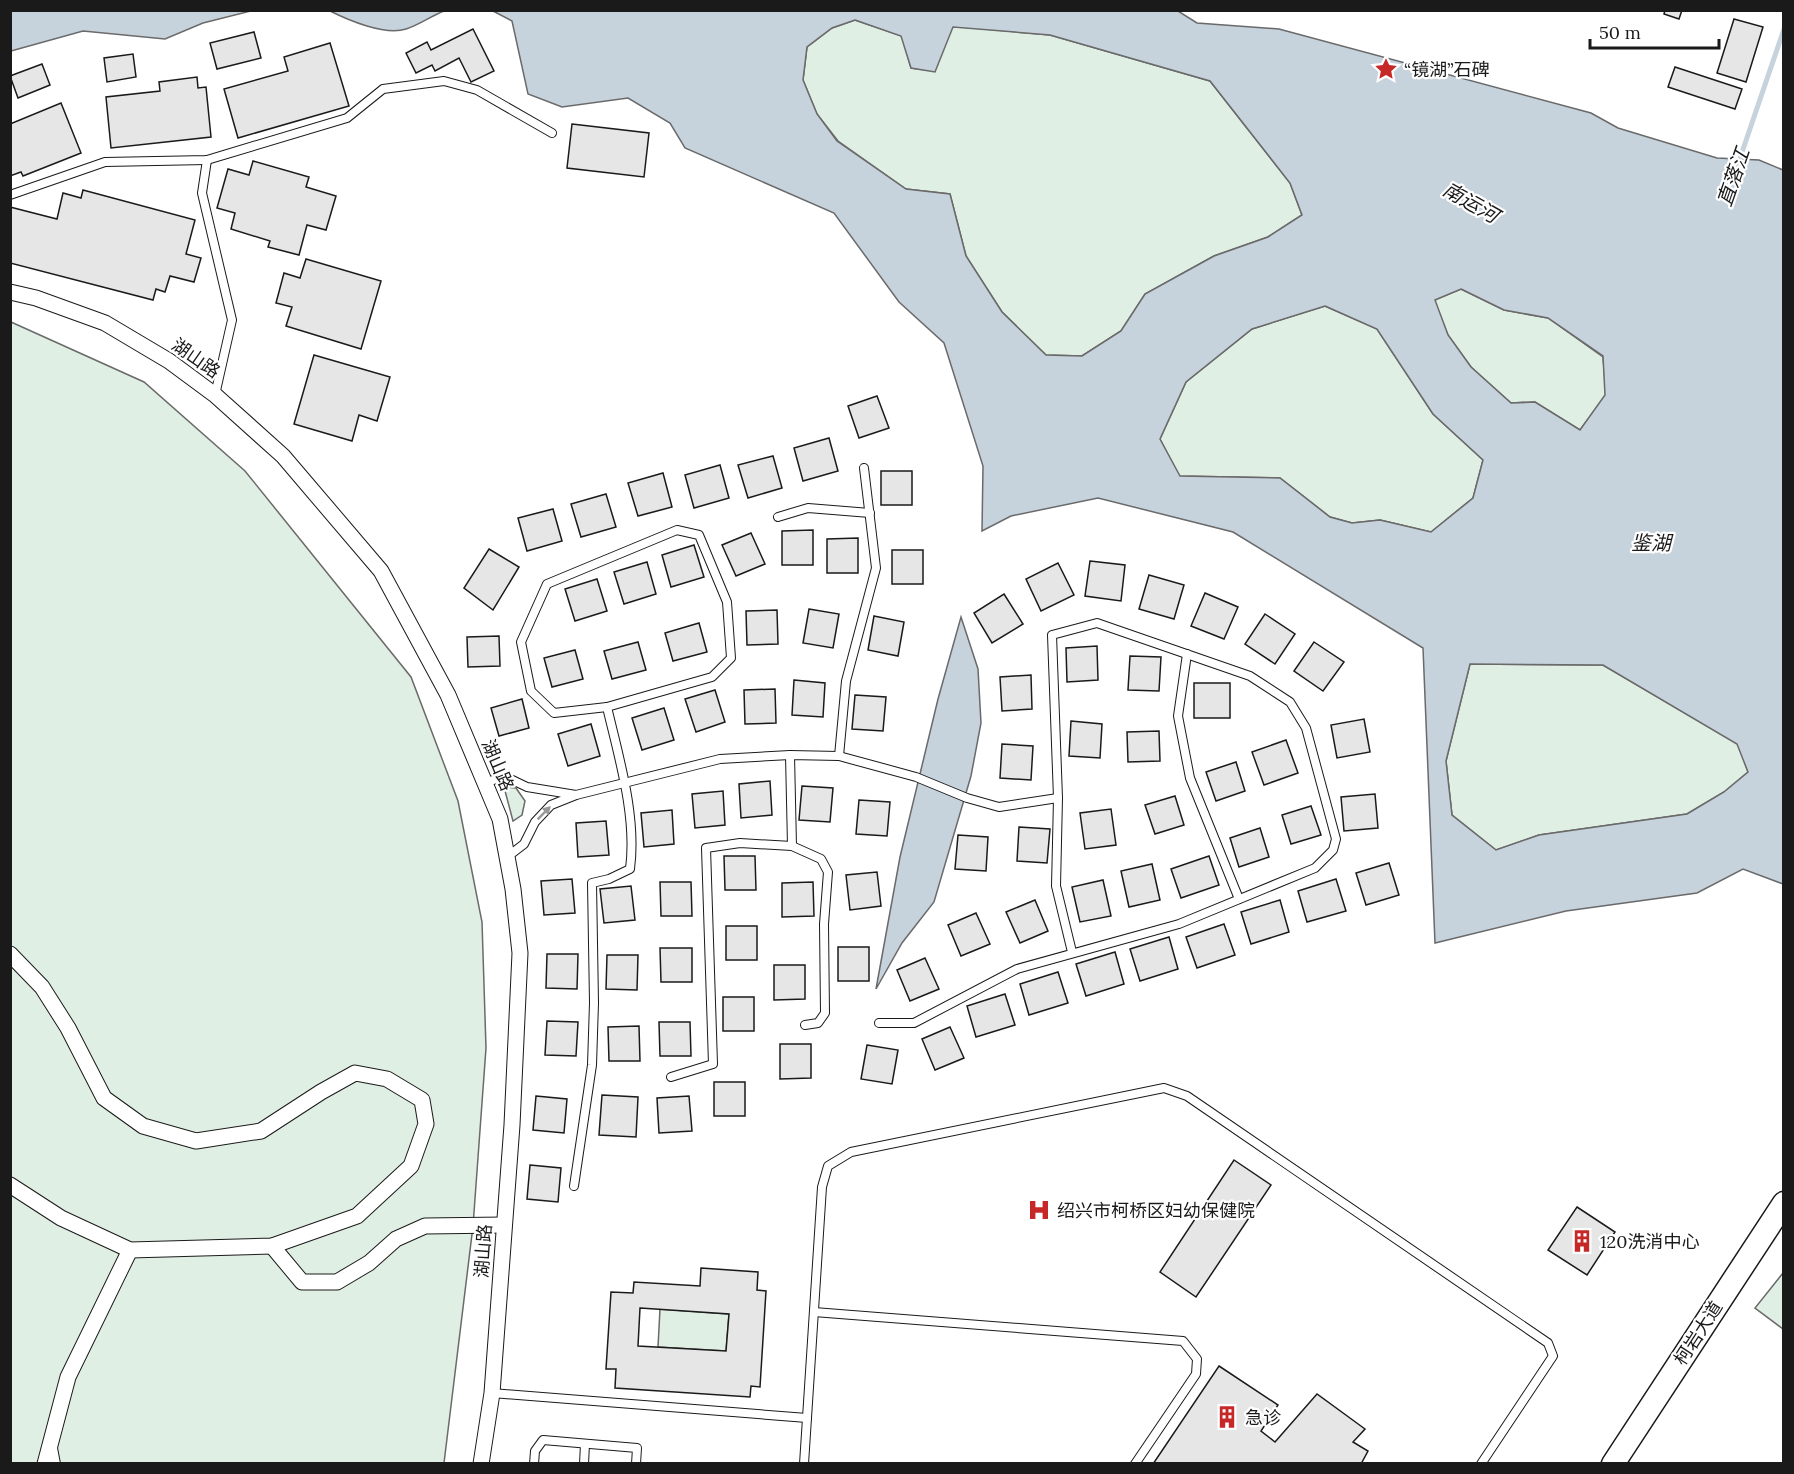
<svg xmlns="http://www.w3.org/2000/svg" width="1794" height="1474" font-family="Lora,'Noto Sans SC',serif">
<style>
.green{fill:#e0efe3;stroke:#6a6a6a;stroke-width:1.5}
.water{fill:#c6d2dc;stroke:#6a6a6a;stroke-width:1.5;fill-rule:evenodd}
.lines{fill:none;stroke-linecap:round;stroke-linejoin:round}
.stream{stroke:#c6d2dc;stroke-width:5}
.building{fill:#e6e6e6;stroke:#1a1a1a;stroke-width:1.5;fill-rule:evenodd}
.lane-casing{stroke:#1a1a1a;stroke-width:10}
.street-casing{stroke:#1a1a1a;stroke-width:17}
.secondary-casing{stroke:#1a1a1a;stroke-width:25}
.lane{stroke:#fff;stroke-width:8}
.street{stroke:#fff;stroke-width:15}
.secondary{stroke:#fff;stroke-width:22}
.oneway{fill:#989898}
.labels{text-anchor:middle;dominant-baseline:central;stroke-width:4.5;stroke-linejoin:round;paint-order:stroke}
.poi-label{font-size:18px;fill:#1a1a1a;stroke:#fff;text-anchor:start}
.street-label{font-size:18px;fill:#1a1a1a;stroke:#fff}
.water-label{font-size:20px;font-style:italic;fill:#1a1a1a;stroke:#fff}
</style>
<rect width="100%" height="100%" fill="#fff"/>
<g class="green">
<path d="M855,20l47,16 9,32 24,3 17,-45 98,9 160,46 80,102 12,32 -34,22 -54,19 -69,38 -24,37 -39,25 -36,-1 -44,-43 -36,-56 -16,-62 -44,-5 -68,-48 -21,-27 -14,-34 4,-33 25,-19z"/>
<path d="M1461,289l43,21 44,8 55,39 3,38 -26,35 -45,-28 -24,1 -40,-36 -23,-32 -14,-35z"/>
<path d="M1325,306l52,23 56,85 50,46 -10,38 -42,34 -51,-12 -28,3 -22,-6 -50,-39 -101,-2 -19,-37 26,-57 66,-53z"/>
<path d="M11,322l133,60 101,89 166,206 47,124 24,121 4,126 -13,178 -29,237 -433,1z"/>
<path d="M1470,664l133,1 135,79 10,28 -24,20 -37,22 -148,21 -43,15 -44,-35 -6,-54z"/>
<path d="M504,787l12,1 9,13 -3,14 -9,6z"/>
<path d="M1783,1273v56l-28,-21z"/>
<path d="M660,1309l69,5 -3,37 -68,-4z"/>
</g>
<g class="water">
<path d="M11,10h240v1l-48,12 -38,16 -82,-8 -72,20z"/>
<path d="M330,11h114c-13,5 -25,14 -38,18 -21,7 -58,-9 -76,-18z"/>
<path d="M493,11h685l19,12 82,6 312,84 27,15 99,30 42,2 24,10v714l-40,-15 -46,24 -131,18 -131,32 -12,-295 -190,-116 -135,-34 -87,18 -29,15 1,-65 -39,-123 -45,-41 -65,-89 -149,-65 -15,-25 -42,-25 -66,9 -34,-13 -16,-73zM855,20l46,16 10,32 24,4 18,-45 97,8 160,46 80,102 12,32 -34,22 -54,19 -69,38 -24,37 -39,25 -36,-1 -44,-43 -36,-56 -16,-62 -44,-5 -69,-48 -20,-27 -14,-34 4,-33 25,-19zM1461,289l43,21 44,8 55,38 2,39 -25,35 -45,-28 -24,1 -40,-36 -23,-32 -13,-35zM1325,306l52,23 56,85 50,46 -10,38 -42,34 -51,-12 -28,3 -22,-6 -50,-39 -100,-2 -20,-37 26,-57 66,-53zM1470,664l133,1 134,79 11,28 -24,20 -37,22 -148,21 -43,15 -44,-35 -6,-54z"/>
<path d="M961,617l17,52 3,54 -10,53 -37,126 -32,41 -26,46 24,-132 38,-158z"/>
</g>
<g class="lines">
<path class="stream" d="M1738,164l46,-135"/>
</g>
<g class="building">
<path d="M1665,10h17l-3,9 -15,-5z"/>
<path d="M1734,19l29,8 -17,55 -29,-9z"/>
<path d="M473,29l21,42 -23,11 -12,-24 -24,13 -3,-6 -16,8 -10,-20 21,-11 4,8z"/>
<path d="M254,32l7,26 -44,11 -7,-26z"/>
<path d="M330,43l19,63 -111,32 -14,-49 64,-18 -4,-14z"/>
<path d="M133,54l3,23 -29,5 -3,-24z"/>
<path d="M42,64l8,21 -32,13 -8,-22z"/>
<path d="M1675,67l67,22 -7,20 -67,-22z"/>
<path d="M197,77l1,11 8,-1 5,50 -100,11 -5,-51 54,-6 -1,-9z"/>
<path d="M61,103l20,50 -58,23 -2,-4 -11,4v-52z"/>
<path d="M572,124l77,9 -5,44 -77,-9z"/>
<path d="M253,161l56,16 -3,10 30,9 -10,34 -19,-5 -8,30 -31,-8 2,-6 -39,-12 4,-16 -18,-5 11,-39 21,6z"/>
<path d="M83,190l112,30 -9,34 15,4 -7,24 -24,-6 -5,16 -9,-3 -3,11 -143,-37v-56l47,12 6,-26 18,5z"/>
<path d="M306,259l75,22 -20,68 -75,-23 6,-19 -16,-4 8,-30 16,5z"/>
<path d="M314,355l76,22 -13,44 -18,-6 -7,26 -58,-17z"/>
<path d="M877,396l12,32 -30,10 -11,-32z"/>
<path d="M829,438l9,33 -35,10 -9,-33z"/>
<path d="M773,456l9,32 -34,10 -10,-33z"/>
<path d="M720,465l9,33 -35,10 -9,-33z"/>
<rect x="881" y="471" width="31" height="34"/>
<path d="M663,473l9,34 -34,9 -10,-33z"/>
<path d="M606,494l10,33 -35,10 -10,-33z"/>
<path d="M553,509l9,32 -35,10 -9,-33z"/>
<path d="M813,530v35h-31v-34z"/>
<path d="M751,533l14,31 -29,12 -14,-31z"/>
<path d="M858,538v35h-31v-34z"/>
<path d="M694,545l10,32 -33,10 -9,-32z"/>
<path d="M489,549l30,18 -26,43 -29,-22z"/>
<rect x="892" y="550" width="31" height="34"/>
<path d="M1090,561l35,4 -4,36 -36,-5z"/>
<path d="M647,562l9,32 -32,10 -10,-32z"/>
<path d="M1058,563l16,32 -33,16 -15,-32z"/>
<path d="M1149,575l35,10 -10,34 -35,-10z"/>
<path d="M597,579l10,32 -32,10 -10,-32z"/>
<path d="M1205,593l33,14 -14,32 -33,-13z"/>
<path d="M1004,594l19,30 -31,19 -18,-30z"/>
<path d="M809,609l30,5 -6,34 -30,-5z"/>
<path d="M777,610l1,34 -31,1 -1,-34z"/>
<path d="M1265,614l30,20 -20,30 -30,-20z"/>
<path d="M874,616l30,6 -6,34 -30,-6z"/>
<path d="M699,623l8,29 -34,9 -8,-28z"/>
<path d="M499,636l1,30 -32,1 -1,-30z"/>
<path d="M638,642l8,28 -34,9 -8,-28z"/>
<path d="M1314,642l30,20 -21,29 -29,-20z"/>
<path d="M1097,646l1,34 -31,2 -1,-34z"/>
<path d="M575,650l8,29 -31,8 -8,-29z"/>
<path d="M1130,656l31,1 -2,34 -31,-1z"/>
<path d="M1031,675l1,34 -30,2 -2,-34z"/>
<path d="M794,680l31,3 -2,34 -31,-2z"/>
<rect x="1194" y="683" width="36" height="35"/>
<path d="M775,689l1,34 -31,1 -1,-34z"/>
<path d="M715,690l10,32 -29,10 -11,-33z"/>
<path d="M855,695l31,2 -3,34 -31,-2z"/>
<path d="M522,699l7,29 -30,8 -8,-28z"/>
<path d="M664,708l10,32 -32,10 -10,-32z"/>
<path d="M1364,719l6,33 -33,6 -6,-33z"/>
<path d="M1071,721l31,3 -2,34 -31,-2z"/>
<path d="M591,724l9,32 -32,10 -10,-32z"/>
<path d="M1159,731l1,30 -32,1 -1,-30z"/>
<path d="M1286,740l12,33 -34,12 -12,-33z"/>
<path d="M1002,744l31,2 -2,34 -31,-2z"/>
<path d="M1236,762l9,29 -29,10 -10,-29z"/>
<path d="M770,781l2,34 -31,3 -2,-34z"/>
<path d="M802,786l31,2 -3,34 -31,-2z"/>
<path d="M723,791l2,34 -30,3 -3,-34z"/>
<path d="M1375,794l3,34 -34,3 -3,-34z"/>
<path d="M1175,796l9,29 -29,9 -10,-29z"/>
<path d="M859,800l31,2 -3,34 -31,-2z"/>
<path d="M1311,806l10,29 -30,9 -9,-29z"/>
<path d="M1111,809l5,36 -31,4 -5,-36z"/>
<path d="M672,810l2,34 -30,3 -3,-34z"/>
<path d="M606,821l3,34 -31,2 -2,-34z"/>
<path d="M1019,827l31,2 -3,34 -30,-2z"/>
<path d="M1260,828l9,29 -30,10 -9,-29z"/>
<path d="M958,835l30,2 -2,34 -31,-2z"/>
<path d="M724,856h31l1,34h-31z"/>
<path d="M1209,856l10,29 -38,13 -10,-29z"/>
<path d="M1389,863l10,32 -33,10 -10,-32z"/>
<path d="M1152,864l8,36 -31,7 -8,-36z"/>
<path d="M877,872l4,34 -31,4 -4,-35z"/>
<path d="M572,879l3,34 -31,2 -3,-34z"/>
<path d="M1336,879l10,32 -39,11 -9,-31z"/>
<path d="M1103,880l8,36 -31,6 -8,-35z"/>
<path d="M660,882h31l1,34h-31z"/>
<path d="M813,882l1,34 -32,1v-34z"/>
<path d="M631,886l4,34 -31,3 -4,-34z"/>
<path d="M1035,900l13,31 -28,12 -14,-31z"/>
<path d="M1280,900l9,32 -38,12 -10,-32z"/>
<path d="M976,913l14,31 -29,12 -13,-31z"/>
<path d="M1224,924l11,31 -38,13 -11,-31z"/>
<rect x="726" y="926" width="31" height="34"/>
<path d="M1169,937l9,32 -38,12 -10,-32z"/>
<rect x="838" y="947" width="31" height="34"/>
<path d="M660,948h32v34h-31z"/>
<path d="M1115,952l9,32 -38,12 -10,-32z"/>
<path d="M547,954h31l-1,35 -31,-1z"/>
<path d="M607,955h31l-1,35 -31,-1z"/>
<path d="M925,958l14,31 -29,12 -13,-31z"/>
<path d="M774,965h31v34l-31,1z"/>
<path d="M1058,972l10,31 -39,12 -9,-31z"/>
<path d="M1005,994l10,31 -39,12 -9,-31z"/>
<rect x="723" y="997" width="31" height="34"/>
<path d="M547,1021l31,1 -2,34 -31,-1z"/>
<path d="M659,1022h31l1,34h-31z"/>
<path d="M639,1026l1,35h-31l-1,-34z"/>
<path d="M950,1027l14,31 -29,12 -13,-31z"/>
<path d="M780,1044h31v34l-31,1z"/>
<path d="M867,1045l31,5 -6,34 -31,-5z"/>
<rect x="714" y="1082" width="31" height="34"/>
<path d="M602,1095l36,2 -2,40 -37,-2z"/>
<path d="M536,1096l31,3 -3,34 -31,-3z"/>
<path d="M689,1096l3,35 -33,2 -2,-35z"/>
<path d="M1234,1160l37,25 -75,112 -36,-25z"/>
<path d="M530,1165l31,3 -3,34 -31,-3z"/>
<path d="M1577,1207l38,25 -28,43 -39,-25z"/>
<path d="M701,1268l57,4 -1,18 9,1 -6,96 -9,-1 -1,11 -135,-9 1,-19h-10l5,-77 22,1 1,-11 66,4zM640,1308l89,6 -3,37 -88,-5z"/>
<path d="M1219,1366l59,39 -17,26 14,11 42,-48 48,35 -12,13 15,9 -7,13h-208z"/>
</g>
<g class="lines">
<g class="lane-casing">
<g id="lane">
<path d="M207,160l-5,33 30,127 -17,75"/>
<path d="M10,195l95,-33 102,-2 140,-42 36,-29 61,-8 33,9 75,43"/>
<path d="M778,517l30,-9 62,5"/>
<path d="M677,530l22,5 28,67 4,56 -19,19 -105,30 -53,6 -23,-22 -10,-49 26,-58z"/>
<path d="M1187,654l-9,62 12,62 49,121"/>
<path d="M790,755l2,91"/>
<path d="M839,756l7,-75 30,-113 -12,-100"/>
<path d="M485,783l19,-7 23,11 49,8 -25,10 -16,17 -11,22 -17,13"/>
<path d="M576,795l144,-36 70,-4 49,1 77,21 51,21 32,9 59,-9"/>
<path d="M879,1023h35l103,-54 162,-45 136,-56 18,-18 3,-11 -30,-111 -16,-26 -40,-26 -153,-53 -45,12 6,163 -2,88 16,66"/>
<path d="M671,1077l42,-13 -7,-216 34,-5 52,3 29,13 7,13 -4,52 1,89 -7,10 -13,2"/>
<path d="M574,1186l18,-121 2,-62 -2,-120 17,-4 21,-10c7,-52 -11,-111 -23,-162"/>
<path d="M814,1312l369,29 14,18 -1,15 -61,90"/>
<path d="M492,1393l315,25"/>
<path d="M53,1448l3,16"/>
<path d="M534,1464l1,-13 8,-11 94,8 -1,16"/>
<path d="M584,1464l1,-20"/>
<path d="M804,1464l18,-277 6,-21 23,-14 313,-64 23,8 361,247 5,13 -72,108"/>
</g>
</g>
<g class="street-casing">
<g id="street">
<path d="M10,292l26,6 69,25 64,38 46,34 68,61 98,115 67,124 52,124 13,70 7,64 -8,172 -20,268 -11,71"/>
<path d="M10,954l32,33 26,41 36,70 39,28 53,15 65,-10 60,-39 34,-19 32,6 35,21 4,24 -15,42 -54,50 -85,30 -142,4 -69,-32 -51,-33"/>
<path d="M272,1246l30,36h35l32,-19 27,-24 29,-13 79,-1"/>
<path d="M45,1464l23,-87 62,-127"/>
</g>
</g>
<g class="secondary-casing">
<path id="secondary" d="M1613,1464l171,-261"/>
</g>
<use href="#lane" class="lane"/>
<use href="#street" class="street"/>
<use href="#secondary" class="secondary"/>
</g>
<defs><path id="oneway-solid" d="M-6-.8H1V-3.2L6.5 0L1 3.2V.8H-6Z" transform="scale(1.5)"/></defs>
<use class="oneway" href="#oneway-solid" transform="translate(544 813) rotate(-45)"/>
<defs>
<g id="sight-bare" transform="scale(1.8)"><path d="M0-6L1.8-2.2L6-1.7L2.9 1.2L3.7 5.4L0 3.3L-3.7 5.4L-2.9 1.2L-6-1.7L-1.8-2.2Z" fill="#c62828" stroke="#fff" stroke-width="2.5" paint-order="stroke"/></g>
<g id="hospital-bare" transform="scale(1.8)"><path d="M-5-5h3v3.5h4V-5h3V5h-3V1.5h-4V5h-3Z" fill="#c62828" stroke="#fff" stroke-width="2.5" paint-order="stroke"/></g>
<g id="building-bare" transform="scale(1.8)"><path d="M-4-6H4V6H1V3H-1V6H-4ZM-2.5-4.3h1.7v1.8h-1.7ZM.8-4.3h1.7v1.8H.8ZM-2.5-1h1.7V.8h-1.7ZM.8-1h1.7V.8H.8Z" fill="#c62828" stroke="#fff" stroke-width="2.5" paint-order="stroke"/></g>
</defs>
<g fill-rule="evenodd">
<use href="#sight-bare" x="1386" y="69"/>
<use href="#hospital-bare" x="1039" y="1210"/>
<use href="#building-bare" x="1582" y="1241"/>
<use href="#building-bare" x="1227" y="1417"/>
</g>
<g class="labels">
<g class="poi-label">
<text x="1404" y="69">“镜湖”石碑</text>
<text x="1057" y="1210">绍兴市柯桥区妇幼保健院</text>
<text x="1600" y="1241">120洗消中心</text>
<text x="1245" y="1417">急诊</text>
</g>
<g class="street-label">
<text transform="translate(196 358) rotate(35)">湖山路</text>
<text transform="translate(498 765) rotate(67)">湖山路</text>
<text transform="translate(483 1251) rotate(-86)">湖山路</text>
<text transform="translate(1698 1333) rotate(-57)">柯岩大道</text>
</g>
<g class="water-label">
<text transform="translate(1733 177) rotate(-71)">直落江</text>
<text transform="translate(1471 202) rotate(30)">南运河</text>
<text x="1651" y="542">鉴湖</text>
</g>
</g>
<rect width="1794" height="1474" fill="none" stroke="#1a1a1a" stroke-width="24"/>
<path d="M1590 39v9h129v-9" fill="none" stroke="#1a1a1a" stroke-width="3"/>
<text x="1599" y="39" font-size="18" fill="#1a1a1a" stroke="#ffffff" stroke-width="4.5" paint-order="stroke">50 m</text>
</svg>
